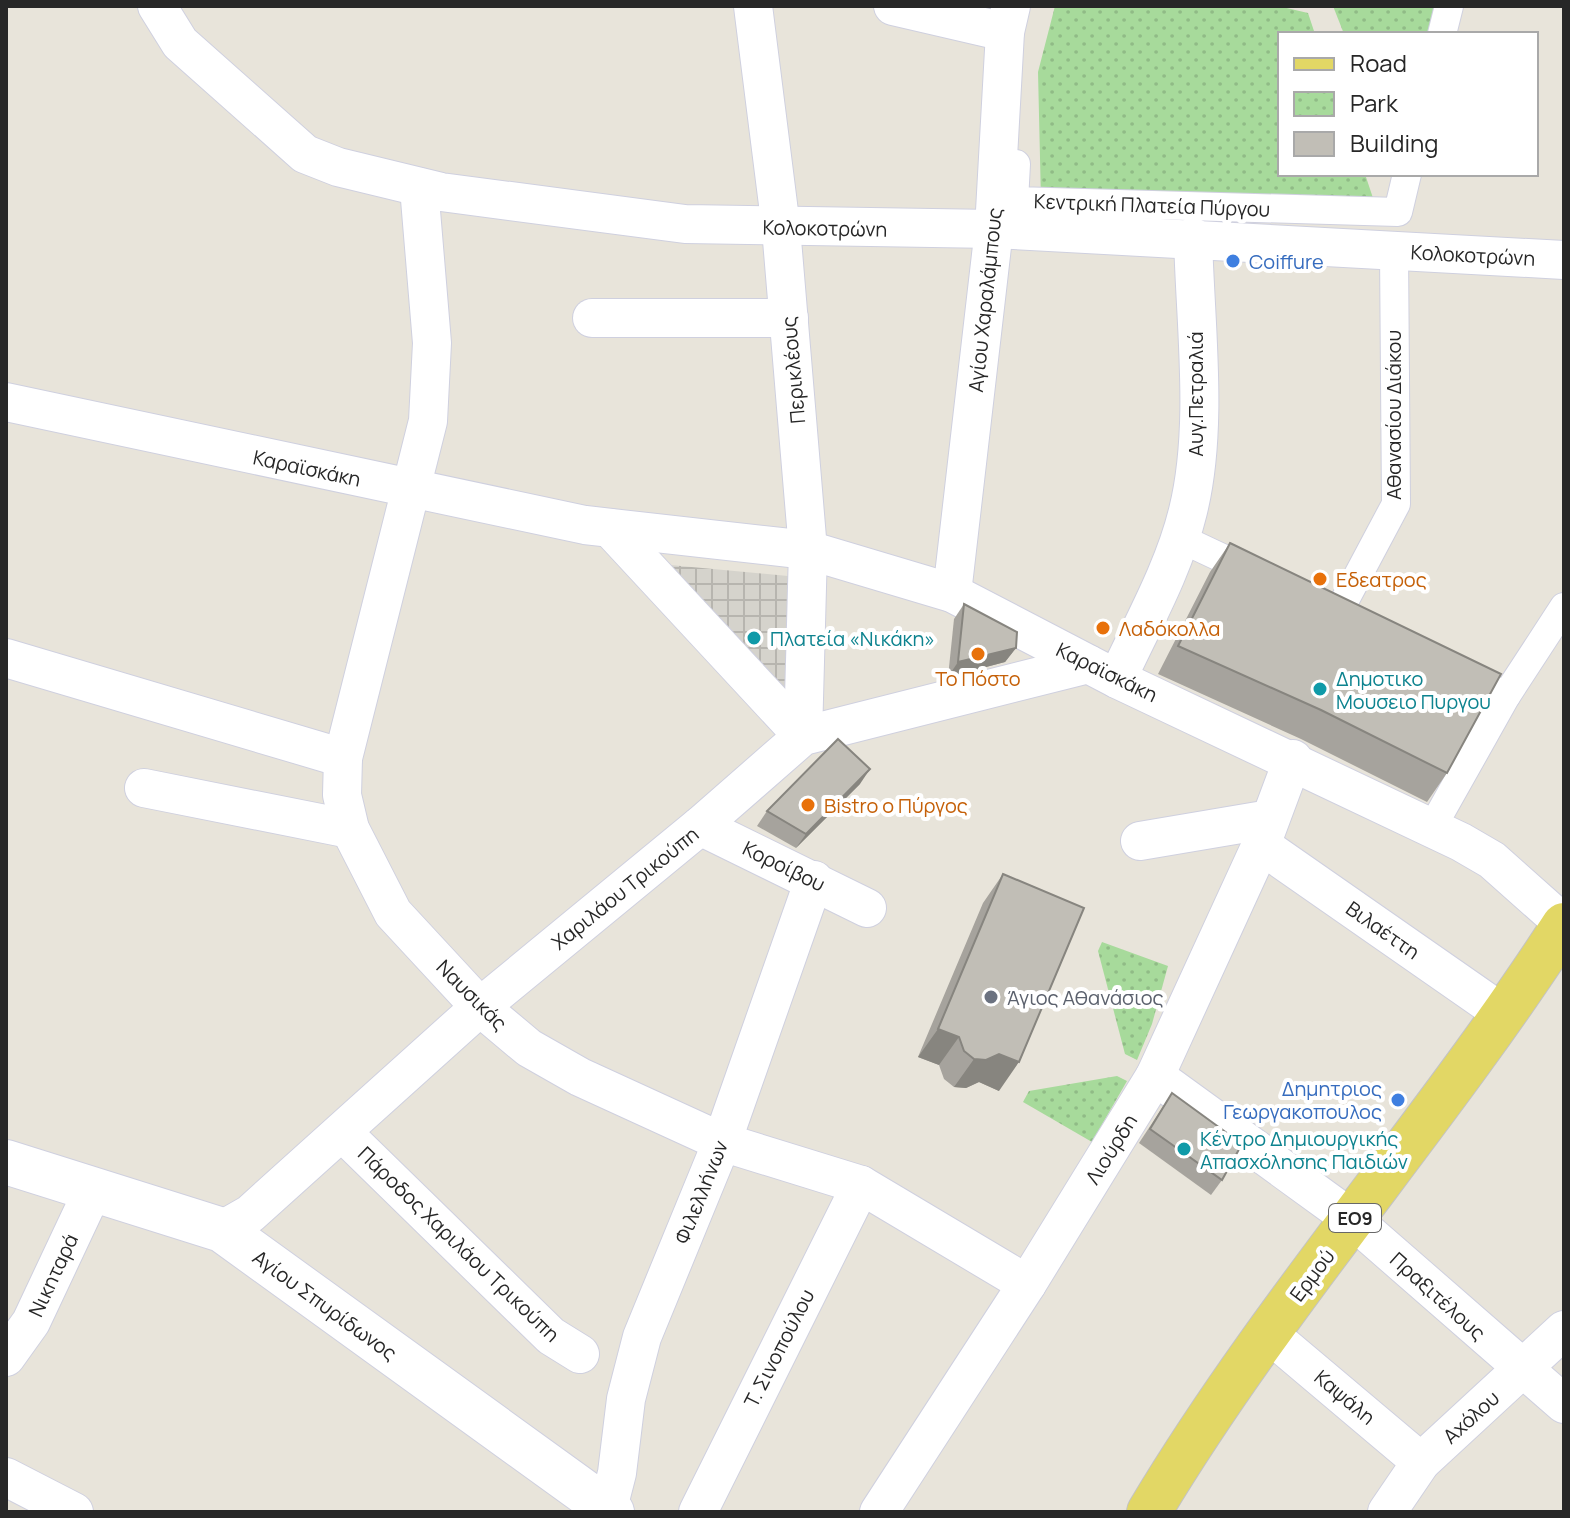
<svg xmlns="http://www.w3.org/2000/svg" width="1570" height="1518" font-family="Manrope,sans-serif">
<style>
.park{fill:url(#park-dots)}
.plaza{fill:url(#plaza-grid)}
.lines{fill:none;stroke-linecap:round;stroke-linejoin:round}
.pedestrian-casing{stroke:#cfd0df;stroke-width:30}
.minor-casing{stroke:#cfd0df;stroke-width:40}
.tertiary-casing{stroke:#cfd0df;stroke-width:46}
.primary-casing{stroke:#c3c3c3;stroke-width:46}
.pedestrian{stroke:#fff;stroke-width:28}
.minor{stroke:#fff;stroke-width:38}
.tertiary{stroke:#fff;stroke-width:44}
.primary{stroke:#e2d765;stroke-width:44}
.wall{fill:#a6a39d}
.shaded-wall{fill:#87857f}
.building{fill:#c1beb6;stroke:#87857f;stroke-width:2}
.shop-dot{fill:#3f7fe0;stroke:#fff;stroke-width:3}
.food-dot{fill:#e8710a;stroke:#fff;stroke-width:3}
.culture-dot{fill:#0f9aa8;stroke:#fff;stroke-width:3}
.worship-dot{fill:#6b7280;stroke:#fff;stroke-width:3}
.labels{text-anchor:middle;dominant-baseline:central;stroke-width:8;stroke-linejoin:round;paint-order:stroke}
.shield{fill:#fff;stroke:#686868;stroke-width:2}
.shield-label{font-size:18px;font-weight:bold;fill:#272727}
.street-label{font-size:20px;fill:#272727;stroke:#fff}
.shop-label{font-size:20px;fill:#366cbe;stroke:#fff;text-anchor:start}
.food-label{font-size:20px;fill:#c56008;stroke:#fff;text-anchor:start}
.culture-label{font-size:20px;fill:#0d838f;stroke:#fff;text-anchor:start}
.worship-label{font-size:20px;fill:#5b616d;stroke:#fff;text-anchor:start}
</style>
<defs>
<pattern id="park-dots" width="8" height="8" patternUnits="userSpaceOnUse" patternTransform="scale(2)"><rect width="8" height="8" fill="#a7da9b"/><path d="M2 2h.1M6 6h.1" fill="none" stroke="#90bb86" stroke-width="1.8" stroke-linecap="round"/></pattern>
<pattern id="plaza-grid" width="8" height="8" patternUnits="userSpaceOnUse" patternTransform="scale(2)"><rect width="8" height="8" fill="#d5d3cc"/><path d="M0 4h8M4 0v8" fill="none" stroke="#b7b5af"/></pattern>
</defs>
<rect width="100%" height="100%" fill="#e8e4da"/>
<g class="park">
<path d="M1055,6h223l30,7 7,21h-35v140h85l8,24 -332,3 -3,-129z"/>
<path d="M1333,6h109l-8,28h-90z"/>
<path d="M1102,942l66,24 -16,58 -15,36 -12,-6 -27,-103z"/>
<path d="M1117,1076l10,5 -35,61 -69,-40 6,-11z"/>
</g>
<path class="plaza" d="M638,562l150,14 -1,124z"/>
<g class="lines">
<g class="pedestrian-casing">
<g id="pedestrian">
<path d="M1442,34l7,-28"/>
<path d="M1016,164l-2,37 384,11 9,-38"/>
<path d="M1188,542l68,32"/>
<path d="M1338,613l58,-109 -2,-253"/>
<path d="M1458,673l48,23"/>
<path d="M1434,824l72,-128 58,-89"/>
</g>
</g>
<g class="minor-casing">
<g id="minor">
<path d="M157,6l23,37 125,111 33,13 103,25 244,32 309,5 570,31"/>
<path d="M753,6l28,222 27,322 -5,186"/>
<path d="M893,6l112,26"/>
<path d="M419,187l13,156 -4,78 -85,337 -1,37 8,34 43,84 87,94 49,41 51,29 142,65 139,43 166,99"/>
<path d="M592,318h197"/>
<path d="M6,402l579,123 223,25 144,43 165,86 344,163 31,18 72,64"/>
<path d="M610,528l193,208"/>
<path d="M952,593l42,-364 11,-197 6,-26"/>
<path d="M6,658l337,100"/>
<path d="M1117,679c25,-54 57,-110 71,-168 21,-85 7,-187 5,-274"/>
<path d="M144,788l206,41"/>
<path d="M700,826l167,82"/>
<path d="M1140,841l130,-22"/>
<path d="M1261,845l244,170"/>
<path d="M1155,1076l198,144 211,184"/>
<path d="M342,1132l209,204 29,18"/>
<path d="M222,1230l28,-16 230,-207 220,-181 103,-90 285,-72"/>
<path d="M1268,1333l153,129"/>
<path d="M6,1357l25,-35 63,-134"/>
<path d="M6,1477l68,35"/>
<path d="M608,1508l9,-35 9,-74 16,-62 80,-195 92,-262"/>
<path d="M698,1512l163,-327"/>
<path d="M879,1512l148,-228 128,-208 106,-231 32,-86"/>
<path d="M1387,1512l34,-50 143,-132"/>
</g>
</g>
<g class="tertiary-casing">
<path id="tertiary" d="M6,1162l216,68 390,282"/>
</g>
<g class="primary-casing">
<path id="primary" d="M1149,1512c123,-206 285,-386 415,-587"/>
</g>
<use href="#pedestrian" class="pedestrian"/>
<use href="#minor" class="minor"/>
<use href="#tertiary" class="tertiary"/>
<use href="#primary" class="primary"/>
</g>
<g class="wall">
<path d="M1230,543l217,230 -20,29 -126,-63 -143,-65 52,-102z"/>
<path d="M964,604l52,44 -11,14 -57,15 6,-58z"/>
<path d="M860,784l-64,64 -39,-22 10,-15z"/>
<path d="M1003,874l-4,217 -20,-9 -13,6 -12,-1 -10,-8 -5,-14 -21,-8 65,-154z"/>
<path d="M1172,1093l50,87 -11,15 -72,-52z"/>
</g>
<g class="shaded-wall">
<path d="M1016,648l-11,14 -57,15 10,-15z"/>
<path d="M870,769l-10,15 -64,64 10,-14z"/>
<path d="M938,1029l21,8 -20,28 -21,-8z"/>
<path d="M999,1054l20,8 -20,29 -20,-9 -13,6 -12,-1 20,-28z"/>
</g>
<g class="building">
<path d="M1230,543l271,131 -54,99 -126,-63 -143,-64z"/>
<path d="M964,604l53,28 -1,16 -58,14z"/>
<path d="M838,739l32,30 -64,65 -39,-23z"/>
<path d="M1003,874l81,34 -65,154 -20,-8 -13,6 -12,-1 -10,-8 -5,-14 -21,-8z"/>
<path d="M1172,1093l70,51 -20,36 -72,-51z"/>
</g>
<g class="shop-dot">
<circle cx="1233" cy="261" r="8"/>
<circle cx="1398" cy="1100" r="8"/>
</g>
<g class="food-dot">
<circle cx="1320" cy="579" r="8"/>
<circle cx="1103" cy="628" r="8"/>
<circle cx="978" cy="654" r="8"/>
<circle cx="808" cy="805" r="8"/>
</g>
<g class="culture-dot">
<circle cx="754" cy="638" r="8"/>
<circle cx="1320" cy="689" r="8"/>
<circle cx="1184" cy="1149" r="8"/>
</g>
<circle class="worship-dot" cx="991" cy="997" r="8"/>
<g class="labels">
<rect class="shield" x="1329" y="1204" width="52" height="28" rx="6"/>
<g class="shield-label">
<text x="1355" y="1218">ΕΟ9</text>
</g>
<g class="street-label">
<text transform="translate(1152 205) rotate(2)">Κεντρική Πλατεία Πύργου</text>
<text transform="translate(825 228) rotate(1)">Κολοκοτρώνη</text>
<text transform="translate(1473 255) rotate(3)">Κολοκοτρώνη</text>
<text transform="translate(985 300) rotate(-84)">Αγίου Χαραλάμπους</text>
<text transform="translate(793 370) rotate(-95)">Περικλέους</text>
<text transform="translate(1195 394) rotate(-90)">Αυγ.Πετραλιά</text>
<text transform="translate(1393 415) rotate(-90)">Αθανασίου Διάκου</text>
<text transform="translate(307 468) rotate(12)">Καραϊσκάκη</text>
<text transform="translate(1107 672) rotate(26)">Καραϊσκάκη</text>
<text transform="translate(784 866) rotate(26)">Κοροίβου</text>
<text transform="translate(625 888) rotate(-39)">Χαριλάου Τρικούπη</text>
<text transform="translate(1383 930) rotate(35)">Βιλαέττη</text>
<text transform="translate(472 995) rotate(45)">Ναυσικάς</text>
<text transform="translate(1111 1149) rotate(-58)">Λιούρδη</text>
<text transform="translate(701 1192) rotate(-68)">Φιλελλήνων</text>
<text transform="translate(459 1244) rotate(44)">Πάροδος Χαριλάου Τρικούπη</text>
<text transform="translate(53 1275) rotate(-65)">Νικηταρά</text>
<text transform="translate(1312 1275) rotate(-53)">Ερμού</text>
<text transform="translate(1438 1296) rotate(42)">Πραξιτέλους</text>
<text transform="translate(325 1305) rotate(36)">Αγίου Σπυρίδωνος</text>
<text transform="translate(779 1348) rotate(-63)">Τ. Σινοπούλου</text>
<text transform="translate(1345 1397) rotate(40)">Καψάλη</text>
<text transform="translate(1471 1417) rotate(-42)">Αχόλου</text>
</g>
<g class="shop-label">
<text x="1249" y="261">Coiffure</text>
<text x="1382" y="1088" text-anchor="end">Δημητριος<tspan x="1382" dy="23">Γεωργακοπουλος</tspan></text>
</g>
<g class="food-label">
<text x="1336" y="579">Εδεατρος</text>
<text x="1119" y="628">Λαδόκολλα</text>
<text x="978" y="678" text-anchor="middle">Το Πόστο</text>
<text x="824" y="805">Bistro ο Πύργος</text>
</g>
<g class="culture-label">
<text x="770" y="638">Πλατεία «Νικάκη»</text>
<text x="1336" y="678">Δημοτικο<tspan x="1336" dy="23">Μουσειο Πυργου</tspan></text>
<text x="1200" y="1138">Κέντρο Δημιουργικής<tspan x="1200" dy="23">Απασχόλησης Παιδιών</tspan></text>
</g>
<g class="worship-label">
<text x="1007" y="997">Άγιος Αθανάσιος</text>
</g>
</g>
<rect width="1570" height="1518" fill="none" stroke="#272727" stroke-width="16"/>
<rect x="1278" y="32" width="260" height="144" fill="#ffffff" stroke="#a9a9a9" stroke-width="2"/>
<rect x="1294" y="58" width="40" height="12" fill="#e2d765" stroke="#a9a9a9" stroke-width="2"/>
<text x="1350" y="72" font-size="24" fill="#272727">Road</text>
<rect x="1294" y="92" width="40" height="24" fill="url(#park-dots)" stroke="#a9a9a9" stroke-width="2"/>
<text x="1350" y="112" font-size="24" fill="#272727">Park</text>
<rect x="1294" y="132" width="40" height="24" fill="#c1beb6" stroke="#a9a9a9" stroke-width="2"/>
<text x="1350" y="152" font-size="24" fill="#272727">Building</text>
</svg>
